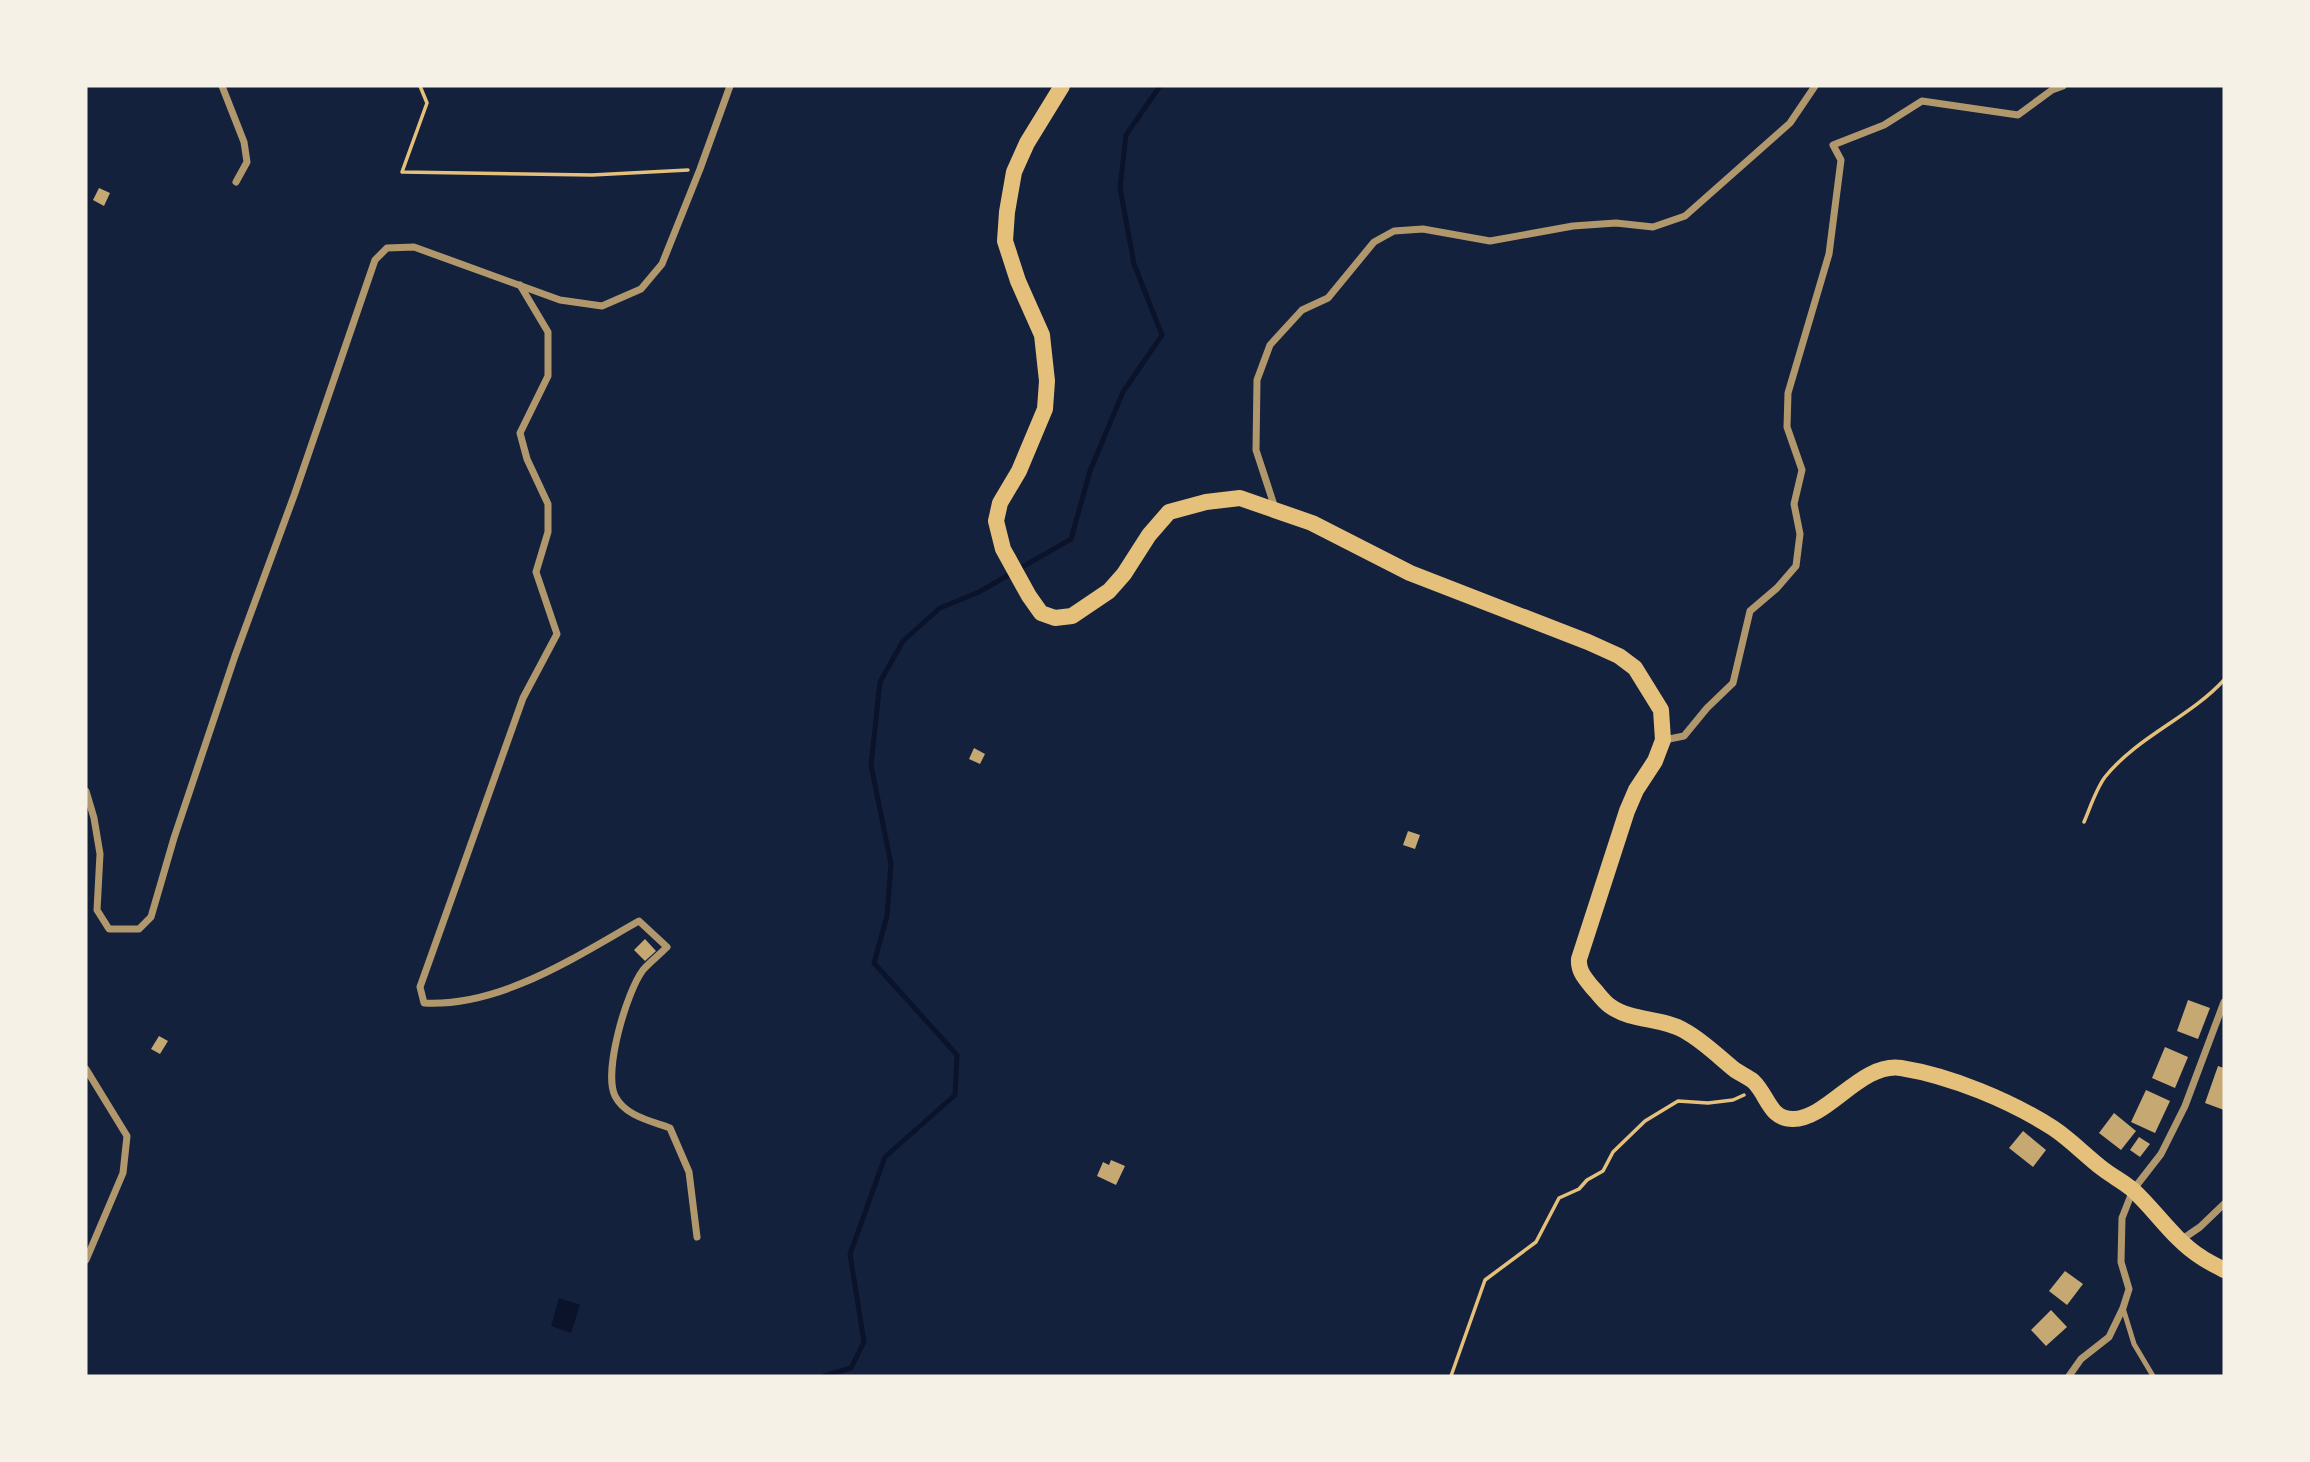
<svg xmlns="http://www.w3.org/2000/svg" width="2310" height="1462" font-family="Manrope,sans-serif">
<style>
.water{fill:#0b132b}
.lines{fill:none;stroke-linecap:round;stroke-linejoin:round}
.stream{stroke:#0b132b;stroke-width:5}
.building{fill:#c6a872}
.path{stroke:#e5c07b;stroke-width:3.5}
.service{stroke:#b1986c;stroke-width:5}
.minor{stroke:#b1986c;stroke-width:7}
.primary{stroke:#e5c07b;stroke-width:16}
</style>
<rect width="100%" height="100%" fill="#14213d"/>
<path class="water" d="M559,1298l21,7 -9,28 -20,-7z"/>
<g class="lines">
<path class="stream" d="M824,1376l27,-8 13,-26 -14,-88 35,-97 70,-62 2,-40 -83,-92 13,-47 4,-52 -20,-99 9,-83 23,-41 37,-33 39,-16 92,-53 19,-68 33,-79 39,-57 -28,-71 -14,-76 6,-53 34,-49"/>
</g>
<g class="building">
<path d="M99,188l11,5 -6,13 -11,-6z"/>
<path d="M974,748l11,6 -5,10 -11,-5z"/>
<path d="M1408,831l12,4 -5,14 -12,-4z"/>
<path d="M645,939l11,12 -11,10 -11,-11z"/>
<path d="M2188,1000l22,8 -12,31 -21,-8z"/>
<path d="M159,1036l9,5 -8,13 -9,-5z"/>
<path d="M2165,1047l23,10 -13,31 -23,-10z"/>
<path d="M2218,1066l6,2v42l-19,-7z"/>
<path d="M2146,1090l24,11 -15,32 -24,-11z"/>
<path d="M2114,1113l22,18 -15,19 -22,-17z"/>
<path d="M2023,1131l23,19 -13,17 -24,-19z"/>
<path d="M2139,1137l11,7 -10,13 -10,-7z"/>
<path d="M1111,1160l14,6 -9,19 -19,-9 6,-14 6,3z"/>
<path d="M2065,1271l18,13 -16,21 -18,-14z"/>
<path d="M2051,1310l16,17 -21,19 -15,-16z"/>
</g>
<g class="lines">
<g class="path">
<path d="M420,86l7,17 -25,69 190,3 96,-5"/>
<path d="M2084,822c6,-14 12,-33 21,-45 33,-41 84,-59 119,-97"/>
<path d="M1451,1376l34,-96 51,-38 23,-44 20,-9 8,-9 16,-9 10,-19 32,-31 33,-20 30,2 25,-3 11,-5"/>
</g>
<path class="service" d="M2123,1308l11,36 19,32"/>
<g class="minor">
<path d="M222,86l22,56 3,20 -11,20"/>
<path d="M520,285l28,47v44l-28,57 7,26 21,45v28l-12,40 21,62 -34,64 -103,289 4,16c77,4 151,-46 215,-82l28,26c-8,8 -17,15 -24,23 -16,21 -40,101 -28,126 10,20 36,25 55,32l19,44 8,65"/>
<path d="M1275,508l-19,-58 1,-70 13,-35 32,-35 26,-12 46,-56 20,-11 29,-2 67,12 83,-15 43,-3 37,4 32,-11 105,-93 25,-37"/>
<path d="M1664,740l20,-4 23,-28 26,-25 17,-72 27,-23 19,-22 4,-32 -6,-30 8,-34 -15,-43 1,-34 41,-139 12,-94 -8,-15 51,-20 38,-24 96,14 34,-25 11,-4"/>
<path d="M86,791l8,27 6,36 -3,56 12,19h30l12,-12 23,-79 61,-182 60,-163 80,-233 12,-12 27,-1 146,53 42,6 39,-17 21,-25 38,-95 30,-83"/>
<path d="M86,1069l41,67 -4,37 -37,87"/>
<path d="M2181,1240l19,-13 24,-23"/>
<path d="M2069,1376l12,-17 28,-22 14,-29 6,-19 -8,-27 1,-44 11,-28 28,-36 24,-48 39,-104"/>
</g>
<path class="primary" d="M1062,86l-35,57 -13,29 -7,40 -2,29 13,40 24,54 5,46 -2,28 -26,62 -19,32 -4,18 7,28 26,47 12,17 14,5 17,-2 37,-25 15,-17 25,-39 20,-23 37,-10 34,-4 72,25 98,50 178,69 31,14 16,12 26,42 2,30 -8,21 -19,29 -9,21 -48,148c-1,12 6,19 13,28 6,6 11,14 18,19 22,16 52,11 75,25 18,10 34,26 50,39 6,4 13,7 18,11 15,14 16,38 40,38 35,0 68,-57 108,-51 50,8 110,33 152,60 18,12 33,28 50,41 9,7 21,13 30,21 23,21 41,50 68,67 7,5 16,9 23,13"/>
</g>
<rect width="2310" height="1462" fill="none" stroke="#f6f1e7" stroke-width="175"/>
</svg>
